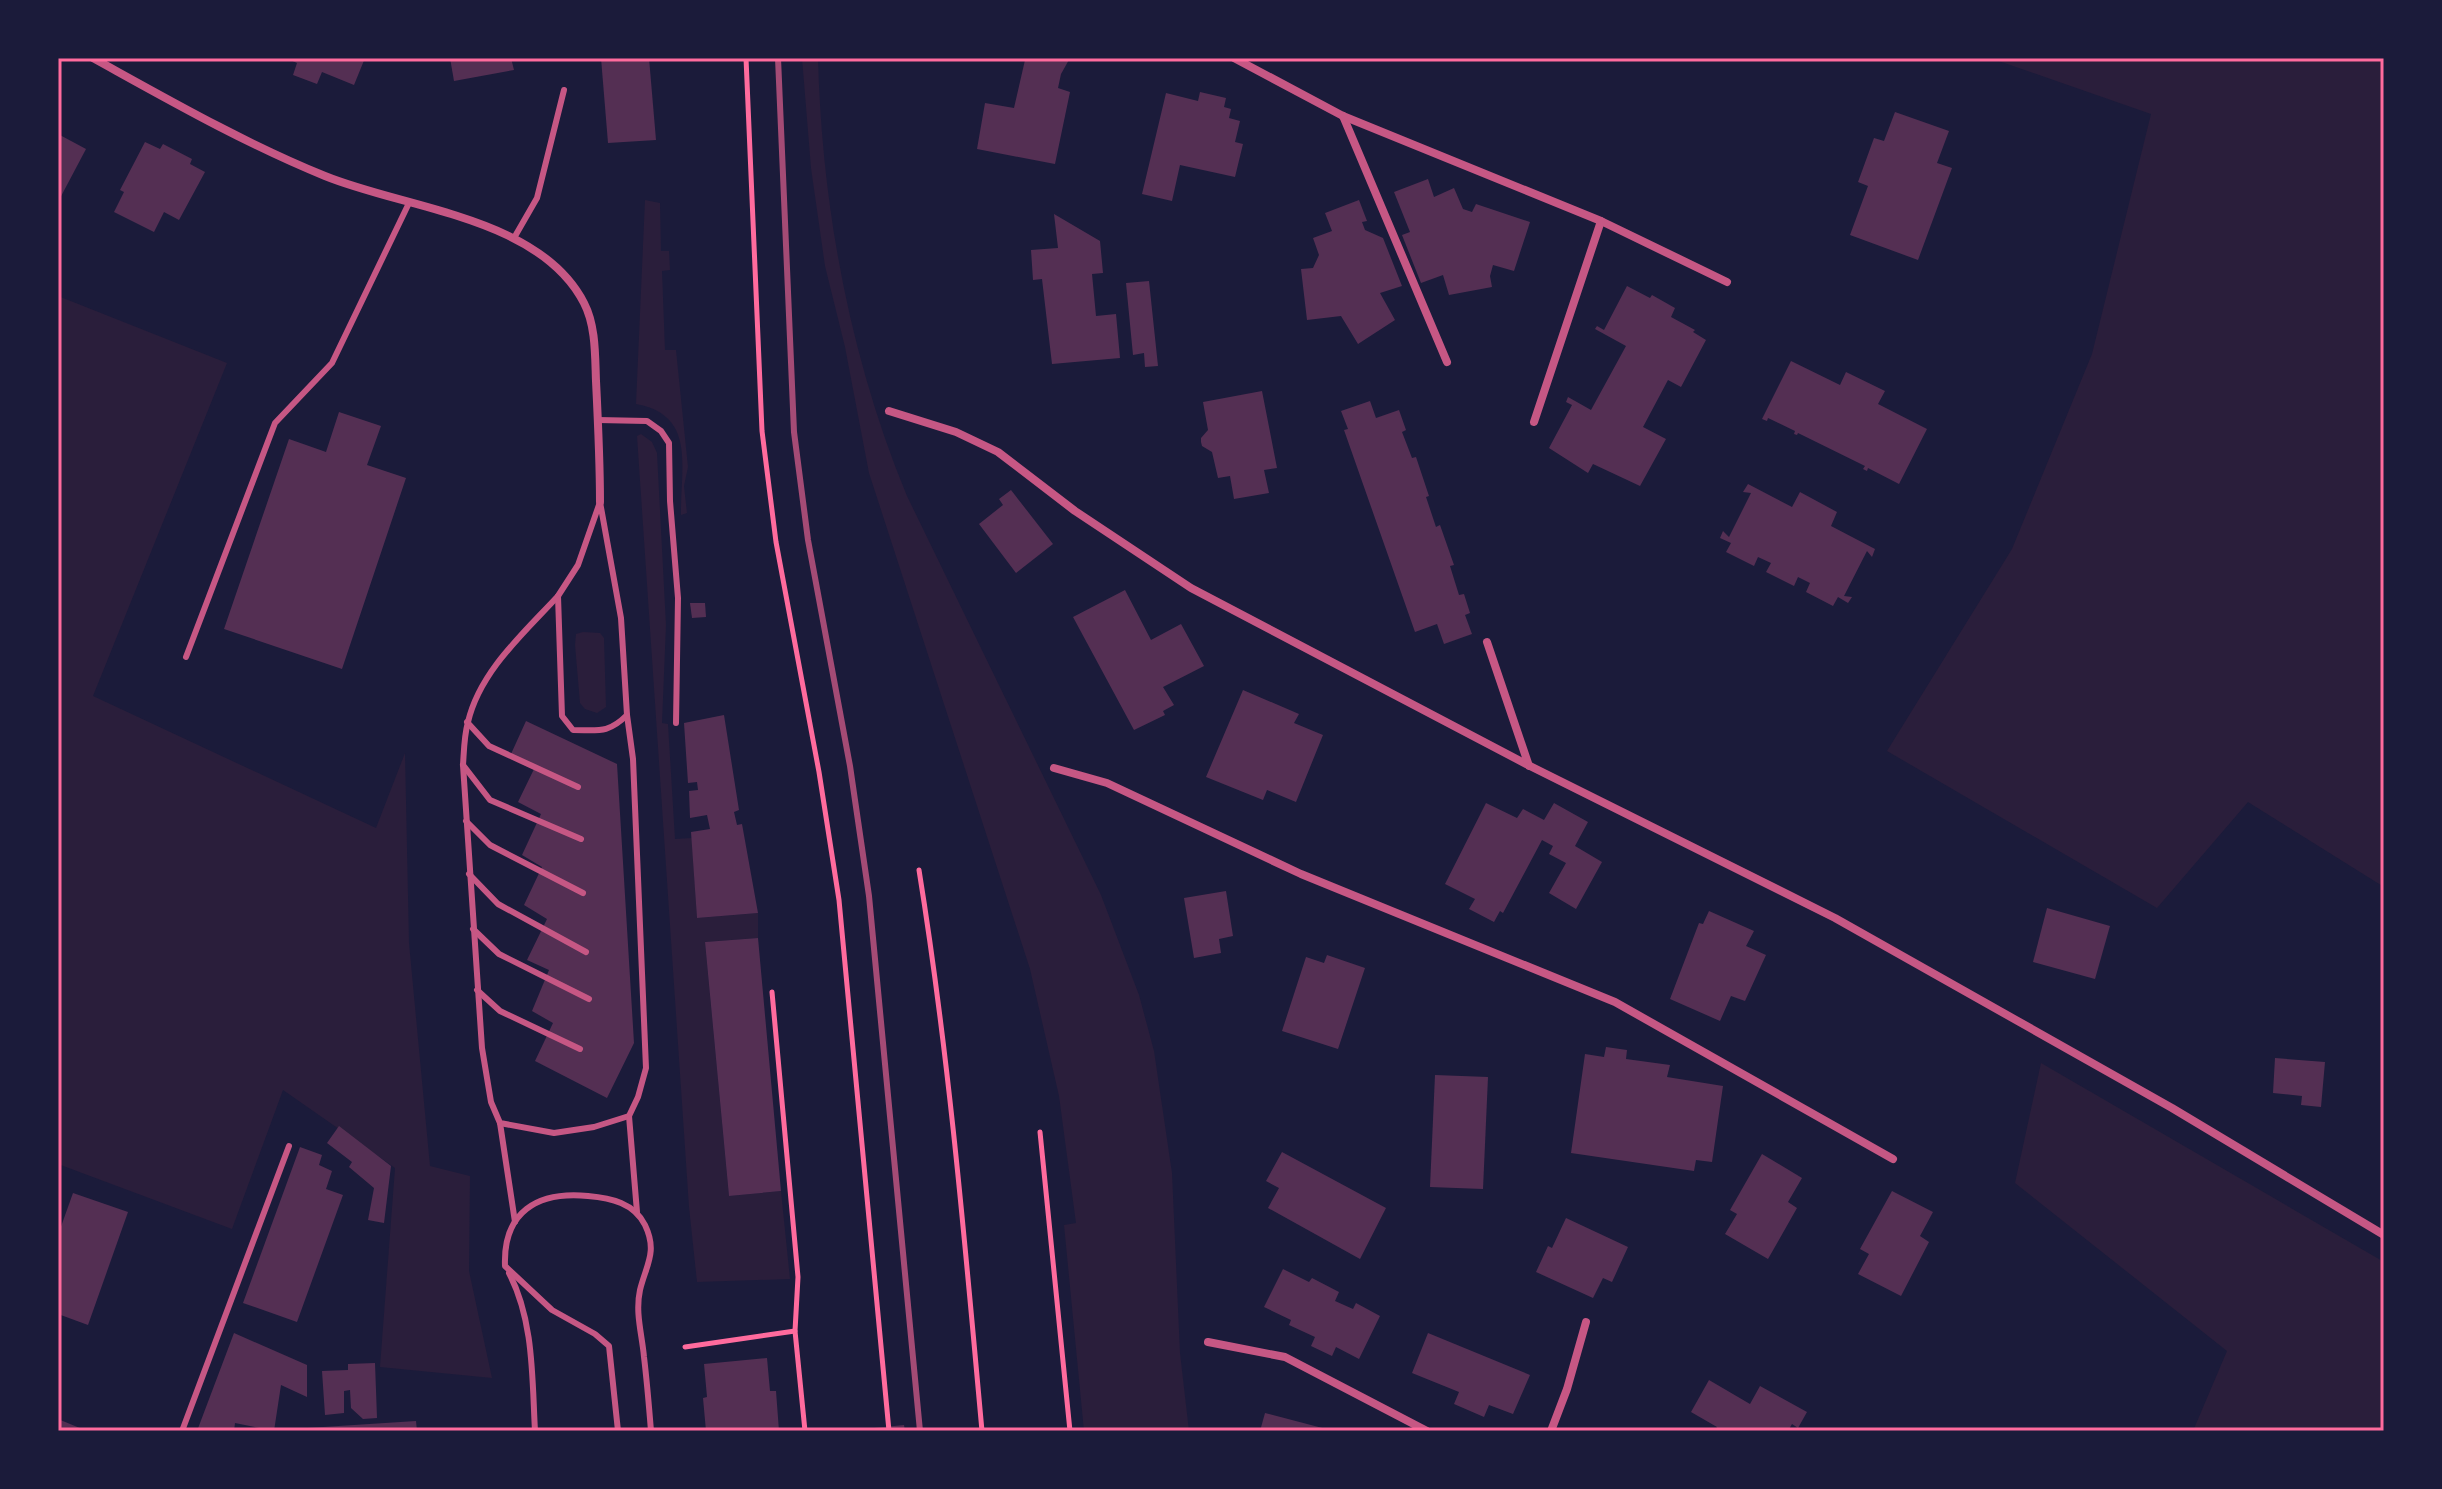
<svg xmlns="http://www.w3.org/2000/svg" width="2442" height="1489" font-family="'PT Sans',sans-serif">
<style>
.green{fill:#2a1e3b}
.building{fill:#542f53}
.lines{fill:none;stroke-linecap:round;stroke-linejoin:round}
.path{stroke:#ff6b9d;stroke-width:5}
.service{stroke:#c65784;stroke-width:6}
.minor{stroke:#c65784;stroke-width:8}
.rail{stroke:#a44b75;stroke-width:6}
.neatline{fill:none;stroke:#ff6b9d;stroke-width:3}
</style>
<rect width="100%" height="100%" fill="#1b1b3a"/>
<g class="green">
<path d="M802,58h16c4,150 32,300 89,438l194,399 38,100 15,56 18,122 8,180 9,78h-105l-20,-206 12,-2 -17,-127 -29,-127 -161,-496 -24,-126 -20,-81 -14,-98z"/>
<path d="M1990,58h394v829l-136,-85 -91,106 -270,-157 125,-202 80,-195 59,-240z"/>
<path d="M645,200l15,3 1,48h8l1,19 -8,1 3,79h11l12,117 -4,19 3,27 -6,2c-1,-47 16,-100 -45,-111z"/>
<path d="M58,296l169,67 -134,333 283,132 29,-75 4,190 21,223 40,10 -1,95 23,107 -112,-11 15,-199 -112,-78 -51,139 -174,-65z"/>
<path d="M641,434l11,8 5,11 9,172 -4,98 6,1 7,115 17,-1 5,80 61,-5v25l-53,4 24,254 52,-5 9,88 -93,3 -8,-75 -52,-771z"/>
<path d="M583,632l17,1 4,5 2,69 -9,6 -12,-4 -5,-6 -5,-58 1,-11z"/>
<path d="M2041,1063l343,199v169h-191l34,-80 -212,-168z"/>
</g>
<g class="building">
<path d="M286,58h79l-11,27 -32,-13 -5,12 -24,-9 4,-12z"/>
<path d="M450,58h61l3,12 -60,11z"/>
<path d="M601,58h48l7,82 -48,3z"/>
<path d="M1021,58h49l-9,16 -3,14 12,4 -15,72 -78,-15 8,-46 29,5 11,-48z"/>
<path d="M1200,92l26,6 -2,9 7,2 -2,9 11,3 -5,21 8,2 -8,33 -55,-12 -8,36 -30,-7 24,-101 32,8z"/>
<path d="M1895,112l54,19 -12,32 15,5 -34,92 -68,-25 18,-49 -10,-4 16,-44 10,3z"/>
<path d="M58,134l28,15 -28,53z"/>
<path d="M145,142l15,7 3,-5 29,15 -2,5 15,8 -26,48 -15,-8 -10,20 -40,-20 10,-20 -4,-2z"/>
<path d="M1428,179l6,18 20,-9 9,21 9,3 4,-8 54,18 -16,49 -21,-6 -3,11 2,11 -43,8 -6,-20 -22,8 -19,-48 8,-3 -16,-40z"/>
<path d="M1359,200l8,21 -5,1 3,8 18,8 19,48 -22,7 15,27 -37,24 -17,-28 -34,4 -6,-51 12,-1 6,-13 -6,-17 19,-7 -7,-18z"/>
<path d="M1054,214l46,27 3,32 -11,1 4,42 20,-2 4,44 -68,6 -10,-85 -9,1 -2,-30 27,-2z"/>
<path d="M1149,281l9,85 -13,1 -1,-14 -11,2 -7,-72z"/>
<path d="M1627,286l23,12 2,-3 23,13 -4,9 24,13 -2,2 13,8 -25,47 -13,-7 -25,47 23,12 -26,47 -47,-22 -5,9 -39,-25 23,-43 -6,-3 2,-5 23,13 35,-64 -31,-17 2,-3 7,4z"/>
<path d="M1791,361l49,24 6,-13 39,19 -7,13 49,25 -28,55 -31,-16 -1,3 -4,-2 2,-3 -67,-33 -1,2 -3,-1 1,-3 -27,-13 -1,3 -5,-2z"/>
<path d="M1262,391l15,77 -13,2 5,23 -35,6 -4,-23 -12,2 -6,-26 -10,-6 -1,-4v-4l7,-8 -5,-28z"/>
<path d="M1370,401l6,17 23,-8 7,20 -4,2 10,26 4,-1 13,39 -3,1 10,30 4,-2 14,40 -4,1 4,13 5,16 5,-1 6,19 -5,2 7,19 -28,10 -7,-20 -22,8 -71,-202 4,-1 -7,-18z"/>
<path d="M339,412l42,14 -14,39 39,13 -64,191 -118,-40 65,-190 37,13z"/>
<path d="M1748,484l44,23 8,-15 37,20 -6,14 44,23 -3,8 -5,-6 -23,45 8,1 -4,6 -10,-6 -5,9 -27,-14 4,-9 -12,-6 -4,9 -28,-14 5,-9 -13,-6 -4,9 -28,-14 5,-9 -11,-5 3,-7 6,6 22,-44 -8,-1z"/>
<path d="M1011,490l42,54 -37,29 -37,-49 24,-19 -4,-6z"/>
<path d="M1125,590l26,50 30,-16 23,42 -41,21 11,18 -11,6 2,4 -31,15 -61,-113z"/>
<path d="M690,603h15l1,14 -14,1z"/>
<path d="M1243,690l56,24 -5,9 29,12 -27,67 -29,-12 -4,10 -57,-23z"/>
<path d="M724,715l15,95 -5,2 3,13 5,-1 16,89 -61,5 -6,-86 19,-3 -3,-14 -17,3 -1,-27 9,-1 -1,-8 -9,1 -4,-60z"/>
<path d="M526,721l91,43 17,279 -27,55 -72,-37 18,-38 -21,-12 17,-41 -22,-10 20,-41 -23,-14 18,-38 -20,-12 19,-41 -23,-12 17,-35 -24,-13z"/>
<path d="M1486,803l31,15 6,-9 21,11 10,-17 34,19 -13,24 27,16 -26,47 -27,-16 17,-30 -17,-9 4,-8 -11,-6 -39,73 -3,-2 -6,11 -25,-13 6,-10 -30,-15z"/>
<path d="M1226,891l7,45 -14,3 2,14 -27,5 -10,-60z"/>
<path d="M2047,908l63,18 -15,53 -62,-17z"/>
<path d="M1709,911l45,20 -8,15 20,9 -21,46 -14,-5 -11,25 -50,-22 29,-76 4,1z"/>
<path d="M758,938l23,253 -52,5 -24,-254z"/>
<path d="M1327,955l38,13 -27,81 -56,-18 24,-74 18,6z"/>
<path d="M1606,1047l21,3 -1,9 44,6 -3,12 56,9 -11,76 -16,-2 -2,11 -123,-18 14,-99 19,3z"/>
<path d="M2275,1058l50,4 -4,45 -20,-2 1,-9 -29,-3z"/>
<path d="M1435,1075l53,2 -5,112 -53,-2z"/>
<path d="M339,1126l52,40 -7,57 -16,-3 6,-32 -25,-21 3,-5 -25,-19z"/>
<path d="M300,1147l22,8 -3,10 13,6 -6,18 17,6 -46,127 -54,-19z"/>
<path d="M1282,1152l104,56 -26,51 -92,-51 11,-20 -13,-7z"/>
<path d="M1762,1154l40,24 -14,24 9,6 -29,51 -43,-25 12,-20 -7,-4z"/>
<path d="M1892,1191l41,21 -13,24 9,6 -28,54 -43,-22 11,-20 -9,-5z"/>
<path d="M73,1193l55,19 -40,113 -30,-11v-79z"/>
<path d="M1566,1218l62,29 -16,35 -9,-4 -10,20 -57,-26 12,-26 4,2z"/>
<path d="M1283,1269l26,13 3,-4 27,14 -4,9 18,8 3,-6 24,13 -21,43 -23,-12 -4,9 -21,-10 4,-9 -26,-12 2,-5 -27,-13z"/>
<path d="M234,1333l73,32v32l-26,-12 -7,46 -39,-8 -1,8h-37z"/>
<path d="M1428,1333l102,42 -17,39 -24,-9 -5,12 -30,-13 5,-12 -47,-19z"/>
<path d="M767,1358l3,33h6l3,40h-73l-3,-33 4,-1 -3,-33z"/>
<path d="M375,1363l2,55 -14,1 -12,-11 -1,-18 -6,1v22l-19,2 -3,-44 26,-1v-6z"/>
<path d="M1709,1380l41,24 10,-18 47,26 -9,16 -6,-4 -4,7h-73l2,-4 -26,-15z"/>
<path d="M1265,1413l65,17v1h-70z"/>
<path d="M58,1419l29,12h-29z"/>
<path d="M416,1421l1,10h-125v-2z"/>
<path d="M904,1425l1,6h-31v-3z"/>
</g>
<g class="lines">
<g class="path">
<path d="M746,58l16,373 14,111 43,230 20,128 50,531"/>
<path d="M919,870c30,186 46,374 63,561"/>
<path d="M772,992l26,285 -3,54 10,100"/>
<path d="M1040,1132l30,299"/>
<path d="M685,1347l110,-16"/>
</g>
<g class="service">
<path d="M514,238l23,-40 27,-108"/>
<path d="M598,420l49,1 14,10 8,12 1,58 8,97 -2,125"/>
<path d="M600,502l21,116 6,97c-19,19 -29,15 -54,15l-11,-14 -4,-120 20,-31z"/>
<path d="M558,596c-34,37 -78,75 -90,126 -4,14 -4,29 -5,43l19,283 9,54 9,21 54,10 40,-6 35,-11 9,-19 8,-29 -13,-309 -6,-44"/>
<path d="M186,657l89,-234 57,-60 77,-160"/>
<path d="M467,722l22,24 89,41"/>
<path d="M463,765l27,35 91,39"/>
<path d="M466,821l24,24 93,48"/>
<path d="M469,874l29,30 88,48"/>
<path d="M473,929l26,25 90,45"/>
<path d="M477,990l23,21 80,38"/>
<path d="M629,1116l8,96"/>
<path d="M500,1123l15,99"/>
<path d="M509,1273c25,48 23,105 26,158"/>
<path d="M182,1431l107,-285"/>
<path d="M618,1431l-9,-85 -14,-12 -43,-24 -47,-44c-2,-54 32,-75 83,-70 23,2 46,7 57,29 13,27 1,40 -5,65 -5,23 2,44 4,67 3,25 5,49 7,74"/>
</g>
<g class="minor">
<path d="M93,58c76,42 151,85 232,118 81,33 215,41 259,127 12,23 11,53 12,78 2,40 4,80 4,121"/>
<path d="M1234,58l109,58 258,105 126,61"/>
<path d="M1343,116l104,246"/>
<path d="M889,411l67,21 42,20 77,59 116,77 339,178 305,152 337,190 212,127"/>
<path d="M1534,422l67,-201"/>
<path d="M1487,642l42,124"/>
<path d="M1054,768l53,15 194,91 314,128 278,157"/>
<path d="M1208,1342l77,15 142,74"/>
<path d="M1551,1431l16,-42 19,-67"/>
</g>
<path class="rail" d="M778,58l16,374 14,108 42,226 19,130 51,535"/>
</g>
<rect width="2442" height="1489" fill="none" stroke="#1b1b3a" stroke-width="120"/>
<rect x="60" y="60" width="2322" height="1369" class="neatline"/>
</svg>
